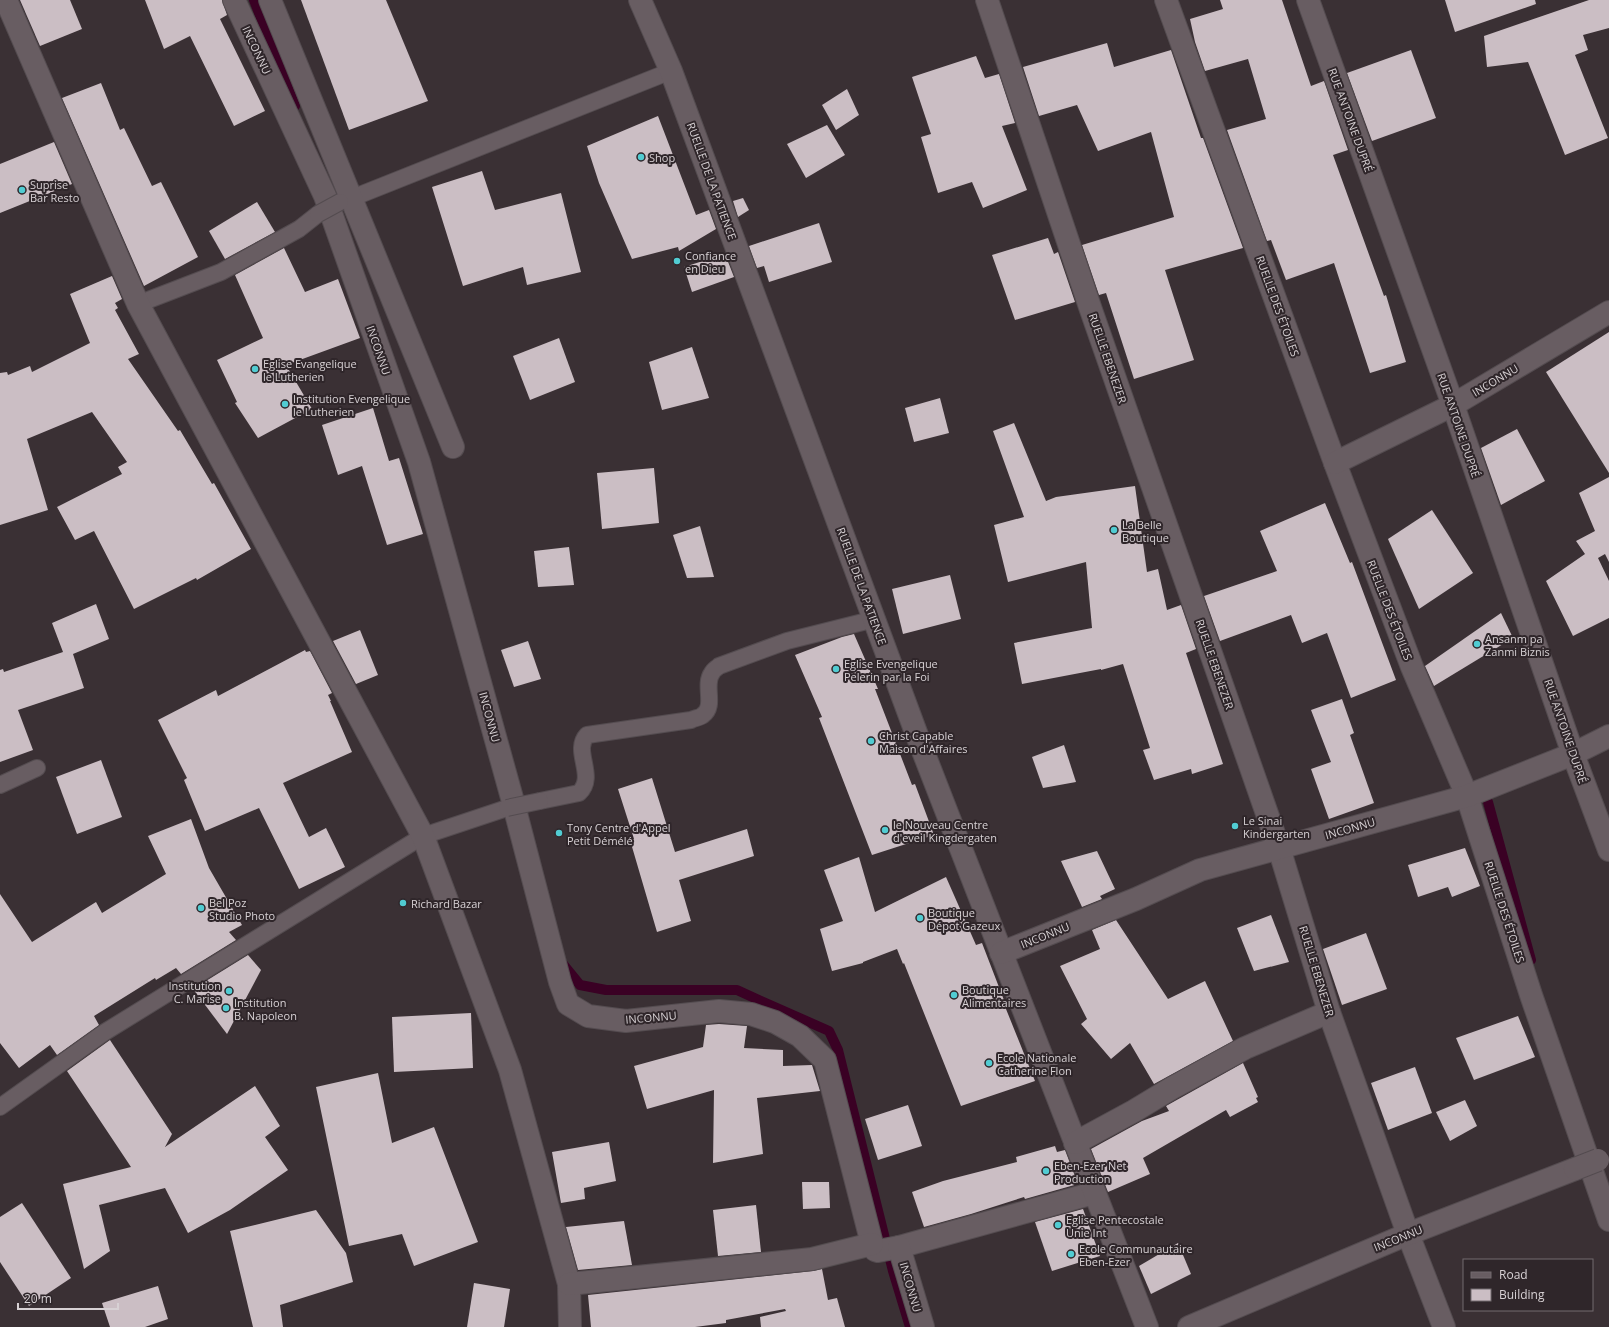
<svg xmlns="http://www.w3.org/2000/svg" width="1609" height="1327" font-family="'Open Sans',sans-serif">
<style>
.lines{fill:none;stroke-linecap:round;stroke-linejoin:round}
.stream{stroke:#3a0124;stroke-width:10}
.building{fill:#cbbec4}
.service-casing{stroke:#544c50;stroke-width:18}
.minor-casing{stroke:#544c50;stroke-width:24}
.service{stroke:#685d62;stroke-width:16}
.minor{stroke:#685d62;stroke-width:22}
.service-bridge-casing{stroke:#544c50;stroke-width:18;stroke-linecap:butt}
.minor-bridge-casing{stroke:#544c50;stroke-width:24;stroke-linecap:butt}
.service-bridge{stroke:#685d62;stroke-width:16}
.minor-bridge{stroke:#685d62;stroke-width:22}
.poi-dot{fill:#51ccd2;stroke:#2f262a;stroke-width:1.5}
.labels{text-anchor:middle;dominant-baseline:central;stroke-width:4;stroke-linejoin:round;paint-order:stroke}
.street-label{font-size:11px;fill:#d7d1d4;stroke:#2f262a}
.poi-label{font-size:11px;fill:#d7d1d4;stroke:#2f262a;text-anchor:start}
</style>
<rect width="100%" height="100%" fill="#3a3034"/>
<g class="lines">
<g class="stream">
<path d="M254,0l41,106"/>
<path d="M1488,802l43,158"/>
<path d="M562,963l18,22 26,5h131l24,11 68,30 9,19 55,221 17,56"/>
</g>
</g>
<g class="building">
<path d="M20,0h50l12,29 -42,17z"/>
<path d="M145,0h77l5,15 -7,4 45,92 -31,15 -44,-90 -26,13z"/>
<path d="M301,0h85l42,101 -79,29z"/>
<path d="M1220,0h62l29,86 13,-5 24,69 -15,5 51,141 2,-1 20,67 -36,11 -36,-110 -48,17 -15,-40 -4,1 -40,-111 39,-11 -18,-60 -43,12 -10,-29 -5,-23 33,-10z"/>
<path d="M1445,0h90l1,4 -81,28z"/>
<path d="M1589,0h20v28l-26,7 5,15 -13,5 33,83 -43,17 -37,-93 -41,5 -3,-31z"/>
<path d="M1107,43l7,24 57,-17 30,88h2l40,110 -78,22 29,90 -60,19 -28,-86 -7,2 -17,-50 92,-28 -23,-85 -53,19 -21,-46 -38,11 -16,-49z"/>
<path d="M1411,50l25,68 -64,23 -25,-68z"/>
<path d="M976,56l9,22 14,-4 16,49 -13,3 25,64 -44,18 -11,-26 -34,11 -17,-56 10,-3 -19,-57z"/>
<path d="M101,83l19,47 4,-2 28,58 9,-4 37,75 -54,29 -82,-188z"/>
<path d="M847,89l12,26 -23,15 -14,-25z"/>
<path d="M658,116l38,99 13,-5 7,19 -37,22 -1,-4 -46,12 -33,-76 -12,-37z"/>
<path d="M827,125l18,30 -39,23 -19,-34z"/>
<path d="M54,142l18,42 -72,29v-49z"/>
<path d="M482,171l13,39 66,-17 20,79 -54,13 -4,-18 -60,19 -31,-99z"/>
<path d="M743,198l6,12 -11,7 -5,-16z"/>
<path d="M257,202l18,30 -50,27 -16,-28z"/>
<path d="M819,223l13,39 -63,20 -5,-16 -7,2 -8,-22z"/>
<path d="M1048,238l6,16 4,-2 17,50 -60,18 -23,-65z"/>
<path d="M284,248l21,44 33,-13 22,59 -74,27 26,44 -54,29 -23,-35 2,-1 -20,-42 46,-22 -28,-63z"/>
<path d="M725,254l9,23 -42,15 -8,-25z"/>
<path d="M112,276l10,23 -7,4 3,5 -3,2 24,44 -11,5 50,72 2,-1 32,54 2,-1 37,66 -54,31 -1,-2 -62,31 -40,-78 -19,9 -18,-33 65,-33 -4,-7 9,-5 -35,-50 -65,27 21,71 -48,15v-152l7,-1 1,3 22,-9 2,6 58,-29 -20,-49z"/>
<path d="M1609,332v141l-63,-101z"/>
<path d="M559,338l16,44 -45,18 -17,-44z"/>
<path d="M692,347l17,51 -47,12 -13,-48z"/>
<path d="M940,398l9,35 -35,9 -9,-34z"/>
<path d="M373,408l16,53 10,-3 24,76 -36,11 -25,-79 -24,9 -16,-50z"/>
<path d="M1014,423l32,78 10,-4 79,-11 12,86 11,-3 9,41 14,-5 15,44 -10,4 37,111 -31,10 -1,-5 -37,11 -11,-30 7,-2 -27,-84 -22,6v-1l-79,15 -8,-41 78,-15 -6,-66 -78,20 -14,-57 30,-8 -31,-86z"/>
<path d="M1517,429l28,52 -44,24 -20,-57z"/>
<path d="M654,468l5,55 -57,6 -5,-56z"/>
<path d="M1609,477v85l-4,-8 -7,4 11,23v37l-36,18 -27,-55 39,-27 -9,-13 19,-10 -16,-38z"/>
<path d="M1325,503l25,60 2,-1 44,118 -45,18 -24,-65 -25,10 -11,-28 -71,26 -16,-45 73,-25 -17,-40z"/>
<path d="M1432,510l41,63 -54,36 -31,-70z"/>
<path d="M700,526l14,51 -27,1 -14,-43z"/>
<path d="M569,547l5,38 -36,2 -4,-36z"/>
<path d="M950,575l11,44 -58,15 -11,-45z"/>
<path d="M96,604l13,35 -36,15 11,34 -66,22 15,40 -33,12v-92l3,-1 1,3 59,-20 -11,-29z"/>
<path d="M1501,613l12,25 -79,48 -9,-20z"/>
<path d="M360,630l18,45 -22,9 -23,-43z"/>
<path d="M854,634l24,55h-3l37,96 3,-1 19,51 -62,20 -53,-137 3,-1 -27,-62 47,-18z"/>
<path d="M528,641l13,38 -27,8 -13,-37z"/>
<path d="M305,650l1,2 4,-1 22,42 -4,2 3,6h-1l22,51 -69,31 26,54 17,-9 19,39 -46,22 -40,-81 -54,23 -21,-51 3,-2 -29,-58 58,-30 2,6z"/>
<path d="M1342,699l12,34 -4,2 24,68 -45,16 -18,-50 20,-7 -20,-52z"/>
<path d="M1064,745l12,37 -33,6 -11,-31z"/>
<path d="M101,760l21,57 -45,17 -21,-57z"/>
<path d="M652,778l23,74 72,-23 7,27 -75,24 12,41 -34,11 -27,-92 4,-1 -16,-50z"/>
<path d="M191,819l18,49 33,57 -13,7 7,8 -55,34 -5,-6 -20,12 -1,-2 -61,38 5,9 -42,30 -7,-10 -31,23 -19,-25v-149l32,48 64,-40 6,11 64,-39 -18,-38z"/>
<path d="M1465,848l15,38 -28,11 -4,-10 -30,10 -10,-32z"/>
<path d="M1097,851l18,38 -15,7 2,3 -20,8 -21,-46z"/>
<path d="M859,857l16,55 71,-35 30,68 6,-2 25,65 -1,1 29,72 -74,25 -57,-143 -1,1 -6,-15 -34,13v1l-31,8 -12,-42 23,-8 -19,-51z"/>
<path d="M1271,915l18,47 -35,9 -17,-43z"/>
<path d="M1116,920l52,79 37,-18 28,60 -79,43 -24,-41 -19,16 -30,-35 6,-5 -27,-53 40,-17 -8,-19z"/>
<path d="M1366,933l21,56 -45,16 -19,-56z"/>
<path d="M248,955l13,15 -34,64 -34,-45z"/>
<path d="M471,1013l2,55 -79,4 -2,-55z"/>
<path d="M1518,1016l17,41 -61,23 -18,-42z"/>
<path d="M719,1024l28,2 -3,22 39,2v16l29,-1 8,26 -63,7 6,56 -50,9 1,-73 -67,19 -13,-43 69,-19 3,-22z"/>
<path d="M110,1040l62,94 -7,13 90,-61 25,40 -15,11 23,33 -58,40 -42,23 -23,-45 -66,17 11,46 -26,18 -21,-85 68,-17 -64,-96z"/>
<path d="M1243,1063l15,34 -2,1 2,4 -28,15 -4,-7 -83,48 7,16 -42,18 -17,-43 51,-28 27,-10 -3,-5z"/>
<path d="M1415,1067l17,46 -44,17 -17,-47z"/>
<path d="M378,1073l14,70 42,-16 44,115 -64,24 -12,-32 -53,12 -33,-159z"/>
<path d="M1465,1100l12,26 -27,15 -14,-29z"/>
<path d="M908,1105l14,41 -44,14 -13,-41z"/>
<path d="M609,1142l7,39 -32,7 1,11 -24,4 -9,-51z"/>
<path d="M1055,1146l2,6 8,-2 13,34 -53,15 -1,-2 -53,17 -47,13 -12,-35 31,-11 74,-19 -1,-5z"/>
<path d="M802,1182h27l1,26 -27,1z"/>
<path d="M22,1203l49,75 -42,28 -29,-44v-45z"/>
<path d="M756,1205l5,47 -43,4 -5,-46z"/>
<path d="M1083,1209l17,47 -48,15 -17,-49z"/>
<path d="M316,1210l30,43 7,29 -73,23 3,22h-30l-23,-96z"/>
<path d="M624,1221l8,44 -54,5 -12,-43z"/>
<path d="M1178,1243l13,31 -40,20 -12,-28z"/>
<path d="M822,1269l6,31 9,-2 8,29h-84l-1,-10 26,-6 -1,-2 -59,11v3l-31,4h-104l-3,-32 225,-24z"/>
<path d="M474,1283l36,6 -6,38h-37z"/>
<path d="M158,1286l10,33 -23,8h-35l-8,-24z"/>
</g>
<g class="lines">
<g class="service-casing">
<g id="service">
<path d="M342,202l329,-131"/>
<path d="M138,304l83,-32 78,-43 19,-15"/>
<path d="M0,785l37,-17"/>
<path d="M540,801l39,-8c18,-17 -7,-42 8,-58l104,-15c3,-2 9,-2 12,-5 13,-9 0,-30 9,-42 1,-3 5,-5 7,-7l68,-25 88,-22"/>
<path d="M0,1107l105,-75 318,-196 84,-28"/>
</g>
</g>
<g class="minor-casing">
<g id="minor">
<path d="M6,0l132,304 285,532 87,234 59,214 1,43"/>
<path d="M234,0l91,196 94,266 93,336 48,184 8,22 20,12 38,5 93,-10 32,3 24,8 25,14 25,24 47,184 3,6 3,1 21,-4 195,-54"/>
<path d="M270,0l183,447"/>
<path d="M640,0l31,71 250,675 226,581"/>
<path d="M987,0l104,310 188,538 50,164 79,222 36,93"/>
<path d="M1166,0l169,463 77,204 55,129 64,199 78,225"/>
<path d="M1308,0l145,405 120,349 36,96"/>
<path d="M1335,463l118,-58 156,-93"/>
<path d="M1001,953l135,-54 64,-29 267,-74 106,-42 36,-18"/>
<path d="M1075,1143l59,-32 38,-23 73,-40 84,-36"/>
<path d="M899,1247l24,80"/>
<path d="M569,1284l243,-25 60,-15"/>
<path d="M1189,1327l219,-93 167,-65"/>
</g>
</g>
<use href="#service" class="service"/>
<use href="#minor" class="minor"/>
<g class="service-bridge-casing">
<g id="service-bridge">
<path d="M318,214l22,-12"/>
<path d="M507,808l33,-7"/>
</g>
</g>
<g class="minor-bridge-casing">
<path id="minor-bridge" d="M1575,1169l23,-9"/>
</g>
<use href="#service-bridge" class="service-bridge"/>
<use href="#minor-bridge" class="minor-bridge"/>
</g>
<g class="poi-dot">
<circle cx="641" cy="157" r="4"/>
<circle cx="22" cy="190" r="4"/>
<circle cx="677" cy="261" r="4"/>
<circle cx="255" cy="369" r="4"/>
<circle cx="285" cy="404" r="4"/>
<circle cx="1114" cy="530" r="4"/>
<circle cx="1477" cy="644" r="4"/>
<circle cx="836" cy="669" r="4"/>
<circle cx="871" cy="741" r="4"/>
<circle cx="1235" cy="826" r="4"/>
<circle cx="885" cy="830" r="4"/>
<circle cx="559" cy="833" r="4"/>
<circle cx="403" cy="903" r="4"/>
<circle cx="201" cy="908" r="4"/>
<circle cx="920" cy="918" r="4"/>
<circle cx="229" cy="991" r="4"/>
<circle cx="954" cy="995" r="4"/>
<circle cx="226" cy="1008" r="4"/>
<circle cx="989" cy="1063" r="4"/>
<circle cx="1046" cy="1171" r="4"/>
<circle cx="1058" cy="1225" r="4"/>
<circle cx="1071" cy="1254" r="4"/>
</g>
<g class="labels">
<g class="street-label">
<text transform="translate(257 50) rotate(65)">INCONNU</text>
<text transform="translate(1351 120) rotate(70)">RUE ANTOINE DUPRÉ</text>
<text transform="translate(712 181) rotate(70)">RUELLE DE LA PATIENCE</text>
<text transform="translate(1278 306) rotate(70)">RUELLE DES ÉTOILES</text>
<text transform="translate(379 350) rotate(71)">INCONNU</text>
<text transform="translate(1108 358) rotate(71)">RUELLE EBENEZER</text>
<text transform="translate(1495 380) rotate(-31)">INCONNU</text>
<text transform="translate(1459 425) rotate(71)">RUE ANTOINE DUPRÉ</text>
<text transform="translate(862 586) rotate(70)">RUELLE DE LA PATIENCE</text>
<text transform="translate(1390 610) rotate(69)">RUELLE DES ÉTOILES</text>
<text transform="translate(1215 664) rotate(71)">RUELLE EBENEZER</text>
<text transform="translate(490 717) rotate(75)">INCONNU</text>
<text transform="translate(1566 731) rotate(71)">RUE ANTOINE DUPRÉ</text>
<text transform="translate(1350 828) rotate(-16)">INCONNU</text>
<text transform="translate(1505 912) rotate(72)">RUELLE DES ÉTOILES</text>
<text transform="translate(1045 935) rotate(-22)">INCONNU</text>
<text transform="translate(1317 971) rotate(73)">RUELLE EBENEZER</text>
<text transform="translate(651 1017) rotate(-5)">INCONNU</text>
<text transform="translate(1398 1238) rotate(-22)">INCONNU</text>
<text transform="translate(911 1287) rotate(74)">INCONNU</text>
</g>
<g class="poi-label">
<text x="649" y="157">Shop</text>
<text x="30" y="184">Suprise<tspan x="30" dy="13">Bar Resto</tspan></text>
<text x="685" y="255">Confiance<tspan x="685" dy="13">en Dieu</tspan></text>
<text x="263" y="363">Eglise Evangelique<tspan x="263" dy="13">le Lutherien</tspan></text>
<text x="293" y="398">Institution Evengelique<tspan x="293" dy="13">le Lutherien</tspan></text>
<text x="1122" y="524">La Belle<tspan x="1122" dy="13">Boutique</tspan></text>
<text x="1485" y="638">Ansanm pa<tspan x="1485" dy="13">Zanmi Biznis</tspan></text>
<text x="844" y="663">Eglise Evengelique<tspan x="844" dy="13">Pelerin par la Foi</tspan></text>
<text x="879" y="735">Christ Capable<tspan x="879" dy="13">Maison d'Affaires</tspan></text>
<text x="1243" y="820">Le Sinai<tspan x="1243" dy="13">Kindergarten</tspan></text>
<text x="893" y="824">le Nouveau Centre<tspan x="893" dy="13">d'eveil Kingdergaten</tspan></text>
<text x="567" y="827">Tony Centre d'Appel<tspan x="567" dy="13">Petit Démélé</tspan></text>
<text x="209" y="902">Bel Poz<tspan x="209" dy="13">Studio Photo</tspan></text>
<text x="411" y="903">Richard Bazar</text>
<text x="928" y="912">Boutique<tspan x="928" dy="13">Dépot Gazeux</tspan></text>
<text x="221" y="985" text-anchor="end">Institution<tspan x="221" dy="13">C. Marise</tspan></text>
<text x="962" y="989">Boutique<tspan x="962" dy="13">Alimentaires</tspan></text>
<text x="234" y="1002">Institution<tspan x="234" dy="13">B. Napoleon</tspan></text>
<text x="997" y="1057">Ecole Nationale<tspan x="997" dy="13">Catherine Flon</tspan></text>
<text x="1054" y="1165">Eben-Ezer Net<tspan x="1054" dy="13">Production</tspan></text>
<text x="1066" y="1219">Eglise Pentecostale<tspan x="1066" dy="13">Unie Int</tspan></text>
<text x="1079" y="1248">Ecole Communautaire<tspan x="1079" dy="13">Eben-Ezer</tspan></text>
</g>
</g>
<rect x="1463" y="1259" width="130" height="52" fill="#2f262a" stroke="#726a6e"/>
<rect x="1471" y="1272" width="20" height="6" fill="#685d62" stroke="#726a6e"/>
<text x="1499" y="1279" font-size="12" fill="#d7d1d4">Road</text>
<rect x="1471" y="1289" width="20" height="12" fill="#cbbec4" stroke="#726a6e"/>
<text x="1499" y="1299" font-size="12" fill="#d7d1d4">Building</text>
<path d="M18 1303v6h100v-6" fill="none" stroke="#d7d1d4" stroke-width="2"/>
<text x="24" y="1303" font-size="12" fill="#d7d1d4" stroke="#2f262a" stroke-width="3" paint-order="stroke">20 m</text>
</svg>
